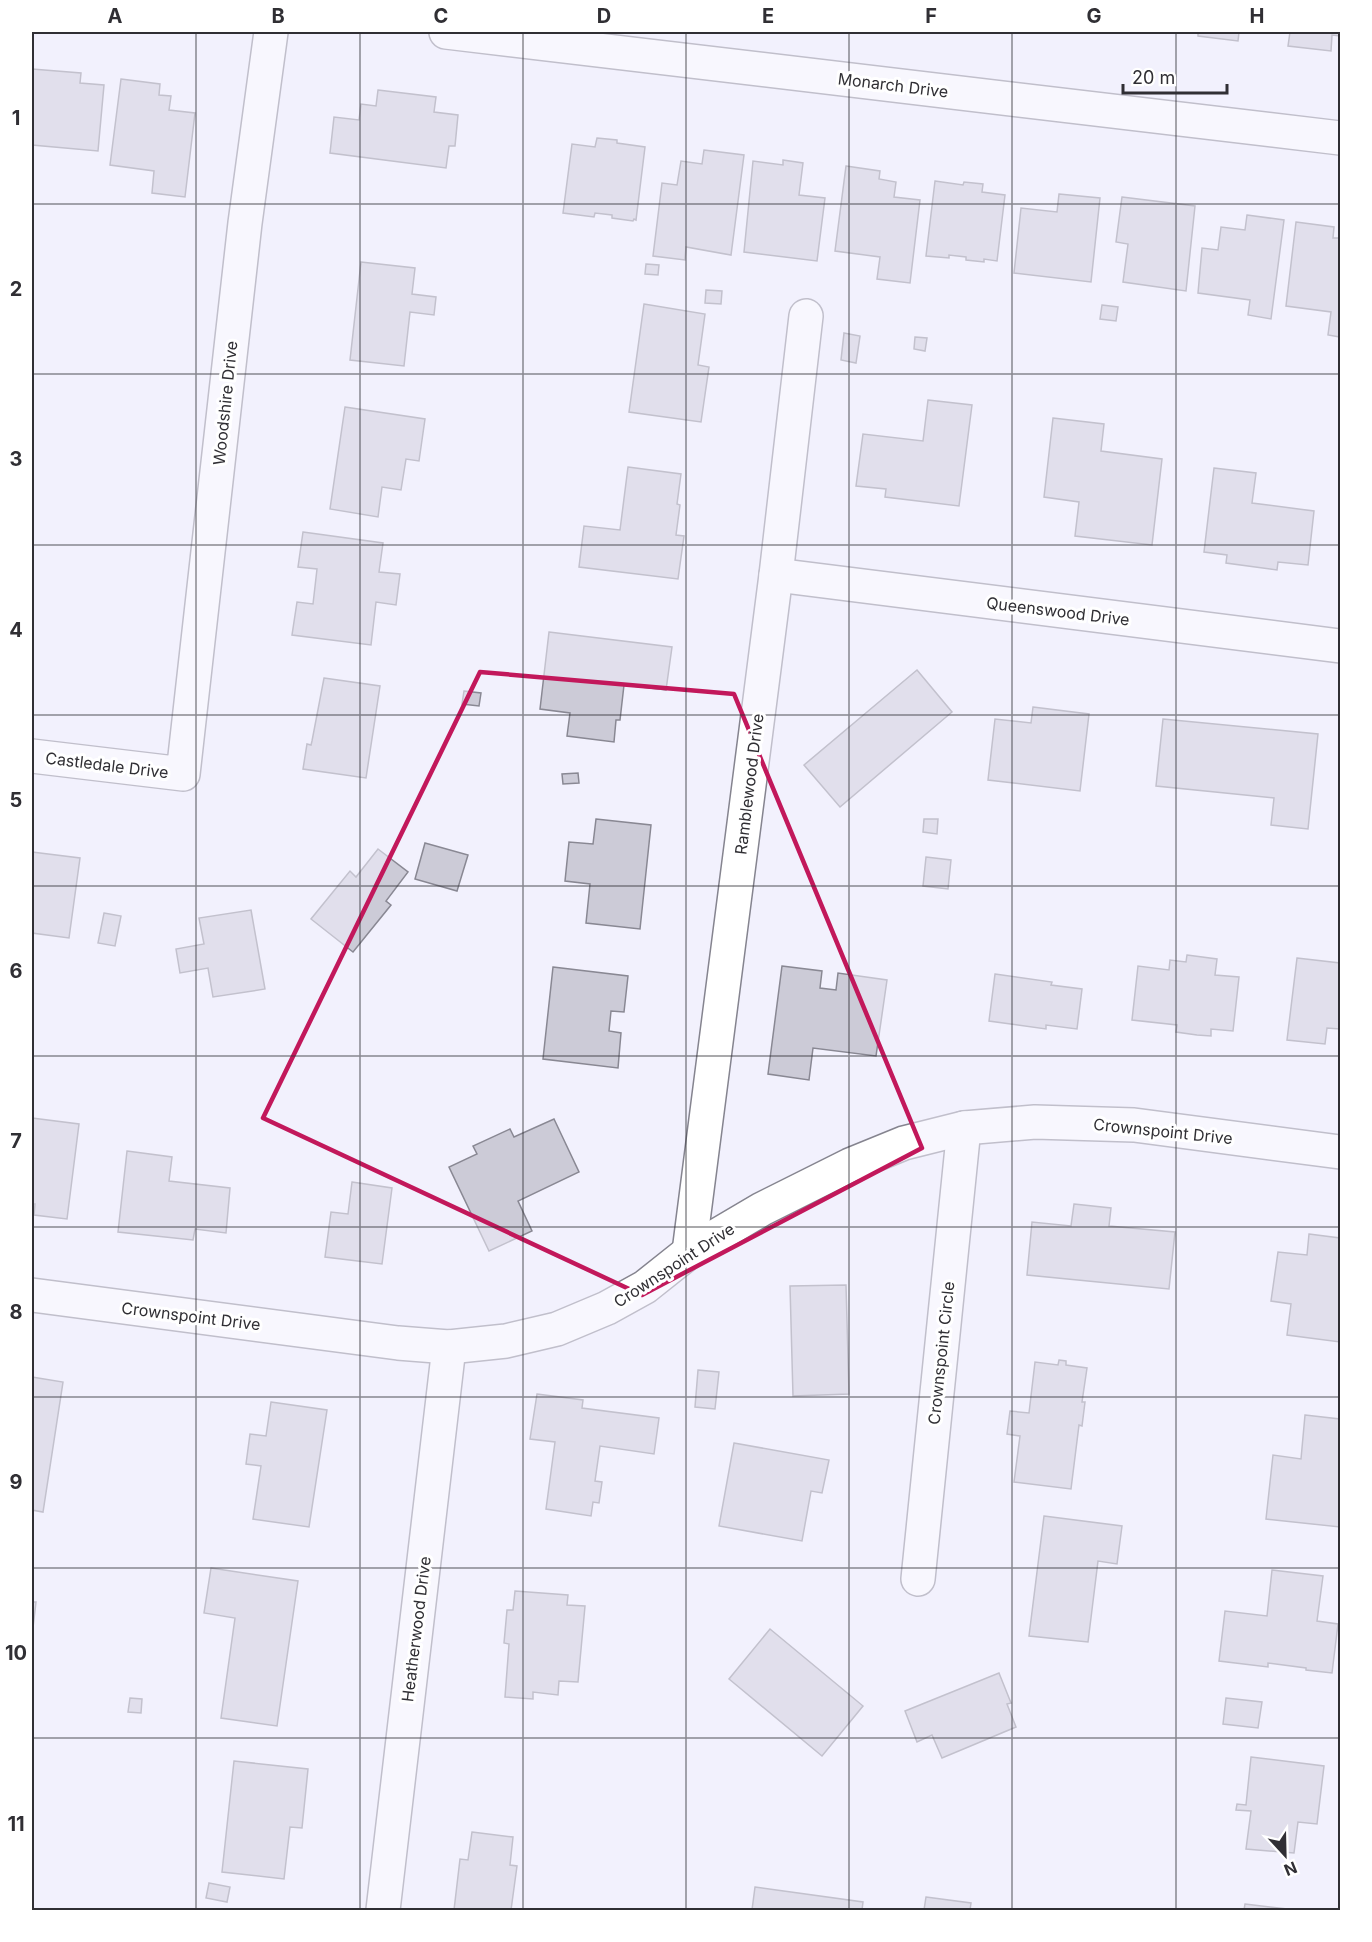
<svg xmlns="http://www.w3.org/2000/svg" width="1372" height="1942" font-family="Inter,sans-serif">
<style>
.building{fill:#cccbd7;stroke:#898893;stroke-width:1.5}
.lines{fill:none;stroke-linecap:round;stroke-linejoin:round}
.minor-casing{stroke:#85848f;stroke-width:36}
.minor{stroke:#fff;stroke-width:33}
.marked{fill:none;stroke:#c2185b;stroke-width:4.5;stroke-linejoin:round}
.grid{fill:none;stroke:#302f34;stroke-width:1.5;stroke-opacity:0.55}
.labels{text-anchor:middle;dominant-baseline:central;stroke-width:6;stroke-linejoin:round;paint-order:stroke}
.street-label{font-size:16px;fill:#302f34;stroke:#fff}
.neatline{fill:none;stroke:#302f34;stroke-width:2}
.grid-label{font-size:20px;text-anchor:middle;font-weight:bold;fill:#302f34}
</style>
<rect width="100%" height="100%" fill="#f2f1fd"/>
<g class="building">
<path d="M1198,32h53v1l-12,-1 -1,9 -40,-5z"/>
<path d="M1290,32h50v4l-8,-1 -1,16 -43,-5z"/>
<path d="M32,69l49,4 -1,10 24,2 -6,66 -66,-6z"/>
<path d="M121,79l39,5 -1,11 12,1 -2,14 26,3 -10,84 -33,-4 2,-22 -44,-6z"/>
<path d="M378,90l58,7 -2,15 24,3 -3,31h-6l-3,22 -116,-15 4,-36 25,3 2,-16 15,2z"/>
<path d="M597,138l20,2v3l28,4 -9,73 -2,-1 -1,2 -21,-3v-3l-17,-2 -1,4 -31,-4 9,-69 23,3z"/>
<path d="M704,150l40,5 -13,100 -45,-8 -1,13 -32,-4 9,-73 15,2 4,-24 21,3z"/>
<path d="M783,160l20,3 -4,32 26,3 -8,63 -73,-9 9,-91 30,4z"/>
<path d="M846,166l34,5 -1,8 17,3 -2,15 26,3 -10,83 -33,-4 3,-22 -45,-6z"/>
<path d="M935,181l28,4 1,-3 19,2 -1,8 23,3 -8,66 -13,-2v3l-18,-2v-3l-17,-2v3l-23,-2z"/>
<path d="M1059,194l41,4 -9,84 -77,-9 7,-65 36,4z"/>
<path d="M1122,197l73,9 -9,85 -63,-9 5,-38 -12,-2z"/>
<path d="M1247,215l37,5 -13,99 -23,-4 2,-15 -52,-7 4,-45 16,2 3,-23 24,3z"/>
<path d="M1296,222l38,5 -1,11h7v99l-12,-2 3,-23 -45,-6z"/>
<path d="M361,262l54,6 -3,26 24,3 -2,18 -24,-3 -6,54 -54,-6z"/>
<path d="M646,264l13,1 -1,10 -13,-1z"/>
<path d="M706,290l16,1 -1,13 -16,-1z"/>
<path d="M644,304l61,10 -7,51 11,2 -8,55 -72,-10z"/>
<path d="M1102,305l16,2 -2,14 -16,-2z"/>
<path d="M844,333l16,3 -4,27 -15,-3z"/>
<path d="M915,337l12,1 -2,13 -11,-2z"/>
<path d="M928,400l44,5 -13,101 -74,-9 1,-8 -30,-3 7,-52 60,7z"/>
<path d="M345,407l80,12 -6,42 -13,-2 -5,31 -19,-3 -4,30 -48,-8z"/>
<path d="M1053,418l51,6 -3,27 61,8 -10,86 -77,-9 4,-34 -35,-5z"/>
<path d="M628,467l53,7 -4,30 3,1 -4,30 8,1 -6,43 -99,-12 5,-41 36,4z"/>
<path d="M1214,468l42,5 -4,30 62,8 -6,54 -30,-3 -1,8 -51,-7 1,-8 -23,-3z"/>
<path d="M303,532l80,11 -4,29 21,2 -4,31 -20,-3 -5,43 -79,-10 5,-33 16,2 4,-35 -19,-2z"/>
<path d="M549,632l123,15 -6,43 -42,-5 -4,35h-4l-2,22 -47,-6 3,-23 -30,-4z"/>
<path d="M917,670l35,42 -112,95 -36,-42z"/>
<path d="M324,678l56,8 -14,92 -63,-9 4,-25 4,1 1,-4z"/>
<path d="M464,691l17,2 -2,13 -17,-2z"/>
<path d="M1033,707l56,7 -9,77 -92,-11 7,-61 36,4z"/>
<path d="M1163,719l155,15 -10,95 -37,-4 3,-27 -118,-12z"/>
<path d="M578,773l1,10 -16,1 -1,-10z"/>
<path d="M596,819l55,6 -11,104 -54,-6 4,-39 -25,-3 4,-39 24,2z"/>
<path d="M924,819h14l-1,15 -14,-2z"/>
<path d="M425,843l43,12 -11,36 -42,-12z"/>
<path d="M378,849l30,23 -22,29 5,4 -38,47 -42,-33 39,-48 6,6z"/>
<path d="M32,852l48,6 -11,80 -37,-5z"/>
<path d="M926,857l25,3 -3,29 -25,-3z"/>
<path d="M251,910l14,79 -52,8 -5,-29 -28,5 -4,-24 28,-5 -5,-26z"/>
<path d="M104,913l17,3 -6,30 -17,-3z"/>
<path d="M1187,955l30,4 -2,16 24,2 -6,54 -22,-2v7l-14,-1 -21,-3 1,-7 -45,-5 6,-54 31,4 1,-10 16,2z"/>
<path d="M1297,958l43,5v66l-13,-1 -2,16 -38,-4z"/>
<path d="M782,966l40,5 -2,17 16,2 2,-17 49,7 -11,76 -63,-8 -4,32 -41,-6z"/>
<path d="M553,967l75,9 -4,36 -13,-1 -2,20 12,2 -3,35 -75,-9z"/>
<path d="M995,974l57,8 -1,3 31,4 -5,40 -31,-4v4l-57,-8z"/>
<path d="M32,1118l47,6 -12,95 -33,-4 1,-11h-3z"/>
<path d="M554,1119l25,53 -61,29 14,30 -43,20 -40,-84 28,-13 -4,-8 37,-17 4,8z"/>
<path d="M127,1151l45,6 -3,24 61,7 -4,45 -31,-4 -2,11 -75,-8z"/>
<path d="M352,1182l40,6 -10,76 -57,-7 6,-45 17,2z"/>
<path d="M1074,1204l37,4 -2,18 66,6 -6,57 -142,-14 5,-53 39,4z"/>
<path d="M1309,1234l31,4v104l-53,-7 4,-31 -20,-3 7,-49 29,3z"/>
<path d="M846,1285l3,109 -56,2 -3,-110z"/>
<path d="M1059,1360l7,1v4l21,3 -5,34h3l-3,24 -3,-1 -8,64 -57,-7 6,-46 -13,-2 3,-23 19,2 6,-51 23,3z"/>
<path d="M698,1370l21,2 -4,37 -20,-2z"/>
<path d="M32,1377l31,5 -20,130 -11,-2z"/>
<path d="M537,1394l46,6 -1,8 77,10 -5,36 -54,-8 -5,35 7,1 -3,21 -6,-1 -2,14 -45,-7 9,-67 -25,-3z"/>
<path d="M271,1402l56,8 -18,117 -56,-8 8,-53 -15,-2 4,-30 16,2z"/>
<path d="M1305,1415l35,4v108l-74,-8 7,-64 28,4z"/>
<path d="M734,1443l95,17 -7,33 -11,-2 -9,50 -83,-15z"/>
<path d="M1044,1516l78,10 -5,38 -19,-3 -10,81 -59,-6z"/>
<path d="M211,1568l87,13 -21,145 -56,-8 14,-100 -31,-5z"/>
<path d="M1272,1570l51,6 -6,45 21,3 -6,49 -26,-3v-2l-38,-5v4l-49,-6 6,-50 42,5z"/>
<path d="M515,1591l53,4 -1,10 18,1 -7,76 -19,-1 -1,14 -25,-3v7l-28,-2 4,-53 -5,-1 3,-33h6z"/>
<path d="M32,1602h4l-4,34z"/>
<path d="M770,1629l93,77 -41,50 -93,-77z"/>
<path d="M999,1673l12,30 -4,1 9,23 -74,31 -10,-23 -15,7 -12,-31z"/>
<path d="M130,1698l12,1 -1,14 -13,-1z"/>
<path d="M1226,1698l36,4 -4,26 -35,-4z"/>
<path d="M1251,1757l73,9 -7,58 -19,-2 -4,31 -48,-4 5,-38 -15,-1 1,-6 9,1z"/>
<path d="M234,1761l74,8 -6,59 -12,-1 -6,52 -62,-7z"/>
<path d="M472,1832l41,5 -3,28 7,1 -6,44h-57l6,-51 8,1z"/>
<path d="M209,1883l21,4 -3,15 -21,-4z"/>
<path d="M755,1887l108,15 -1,8h-110z"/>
<path d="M926,1897l45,6 -1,7h-46z"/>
<path d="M1245,1904l51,6h-52z"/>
</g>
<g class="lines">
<g class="minor-casing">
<g id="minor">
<path d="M446,32l894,106"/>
<path d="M776,575l564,71"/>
<path d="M32,756l151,18 62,-551 26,-191"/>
<path d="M689,1252l87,-677 30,-259"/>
<path d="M32,1295l366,48 51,4 57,-6 51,-12 50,-21 38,-21 44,-35 73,-43 88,-44 54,-22 60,-15 71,-6 99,3 206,27"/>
<path d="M918,1579l46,-451"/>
<path d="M383,1910l66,-563"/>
</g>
</g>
<use href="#minor" class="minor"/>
</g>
<path d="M0 0H1372V1942H0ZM480,672l254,22 188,454 -280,147 -379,-177z" fill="#f2f1fd" fill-opacity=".55" fill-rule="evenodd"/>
<path class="marked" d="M480,672l254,22 188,454 -280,147 -379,-177z"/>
<path class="grid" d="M196,32v1878M360,32v1878M523,32v1878M686,32v1878M849,32v1878M1012,32v1878M1176,32v1878M32,204h1308M32,374h1308M32,545h1308M32,715h1308M32,886h1308M32,1056h1308M32,1227h1308M32,1397h1308M32,1568h1308M32,1738h1308"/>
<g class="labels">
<g class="street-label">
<text transform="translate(893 85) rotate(7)">Monarch Drive</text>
<text transform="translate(225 403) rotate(-84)">Woodshire Drive</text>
<text transform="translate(1058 611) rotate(7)">Queenswood Drive</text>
<text transform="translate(107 765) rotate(7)">Castledale Drive</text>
<text transform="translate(749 784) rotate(-83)">Ramblewood Drive</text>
<text transform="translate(1163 1131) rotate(6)">Crownspoint Drive</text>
<text transform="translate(674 1265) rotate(-33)">Crownspoint Drive</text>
<text transform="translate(191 1316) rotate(7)">Crownspoint Drive</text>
<text transform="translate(941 1353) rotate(-84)">Crownspoint Circle</text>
<text transform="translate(416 1629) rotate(-83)">Heatherwood Drive</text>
</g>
</g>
<rect width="1372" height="1942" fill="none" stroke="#ffffff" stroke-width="66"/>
<g transform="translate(1285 1855) rotate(158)" stroke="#ffffff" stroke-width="4.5" paint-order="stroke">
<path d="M0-4.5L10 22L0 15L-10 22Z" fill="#302f34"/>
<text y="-9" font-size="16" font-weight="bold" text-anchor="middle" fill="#302f34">N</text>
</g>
<path d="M1123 84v9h104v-9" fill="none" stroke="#302f34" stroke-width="3"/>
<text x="1132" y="84" font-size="18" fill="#302f34" stroke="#ffffff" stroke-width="4.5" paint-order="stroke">20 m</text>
<rect x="33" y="33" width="1306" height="1876" class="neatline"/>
<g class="grid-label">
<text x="115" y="23">A</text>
<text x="278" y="23">B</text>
<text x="441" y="23">C</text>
<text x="604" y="23">D</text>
<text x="768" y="23">E</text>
<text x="931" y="23">F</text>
<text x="1094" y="23">G</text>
<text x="1257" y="23">H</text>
<text x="16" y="125">1</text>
<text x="16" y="296">2</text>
<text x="16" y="466">3</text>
<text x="16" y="637">4</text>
<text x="16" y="807">5</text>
<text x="16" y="978">6</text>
<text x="16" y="1148">7</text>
<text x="16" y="1319">8</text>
<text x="16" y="1489">9</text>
<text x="16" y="1660">10</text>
<text x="16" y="1831">11</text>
</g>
</svg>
